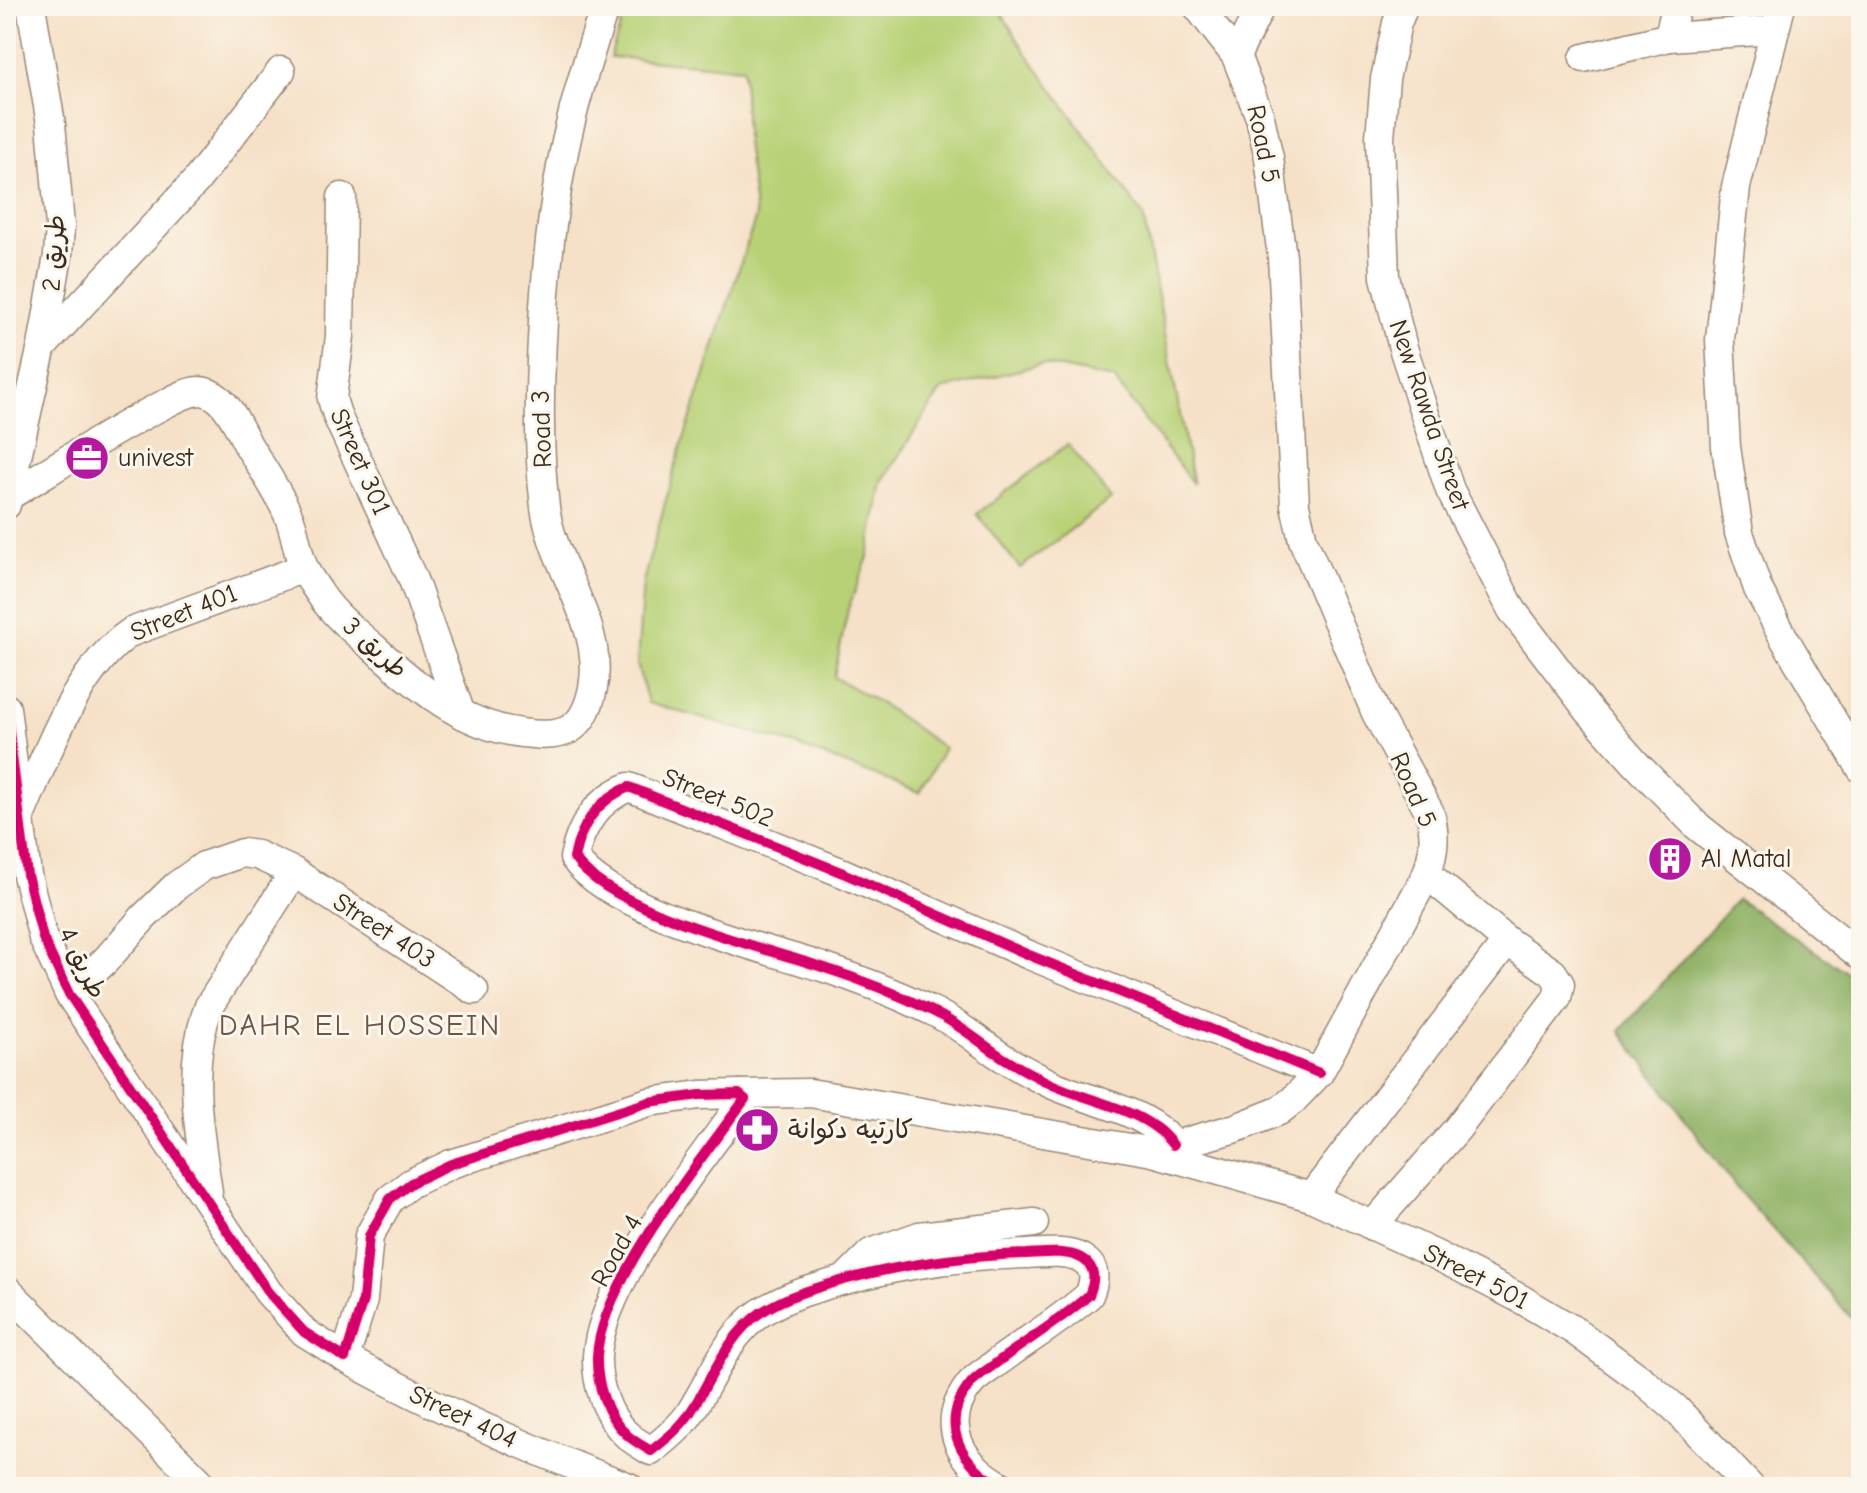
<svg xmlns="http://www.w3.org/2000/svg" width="1867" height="1493" font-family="'Comic Neue','Playpen Sans Arabic',sans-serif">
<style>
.green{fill:#b8d176;stroke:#7a7e4a;stroke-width:2}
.forest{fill:#92b367;stroke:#666e42;stroke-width:2}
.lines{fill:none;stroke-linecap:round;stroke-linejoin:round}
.minor-casing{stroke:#988673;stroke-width:31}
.minor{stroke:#fff;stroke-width:28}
.cycleway-casing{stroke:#fbf7ec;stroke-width:15}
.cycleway{stroke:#d6006c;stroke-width:10}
.labels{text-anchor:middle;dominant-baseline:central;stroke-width:6;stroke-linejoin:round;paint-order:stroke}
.street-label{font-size:26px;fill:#3b2a1e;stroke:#fbf7ec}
.poi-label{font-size:26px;fill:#3b2a1e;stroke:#fbf7ec;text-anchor:start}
.quarter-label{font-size:30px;letter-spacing:2px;fill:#705448;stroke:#fbf7ec}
</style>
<rect width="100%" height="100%" fill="#fbf7ec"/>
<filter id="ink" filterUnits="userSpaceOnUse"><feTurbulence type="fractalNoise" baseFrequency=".0125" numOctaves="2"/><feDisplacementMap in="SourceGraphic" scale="16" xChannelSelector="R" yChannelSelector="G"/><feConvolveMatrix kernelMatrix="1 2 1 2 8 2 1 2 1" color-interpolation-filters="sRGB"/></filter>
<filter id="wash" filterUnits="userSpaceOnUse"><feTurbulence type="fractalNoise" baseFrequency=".006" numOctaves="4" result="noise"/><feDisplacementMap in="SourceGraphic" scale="32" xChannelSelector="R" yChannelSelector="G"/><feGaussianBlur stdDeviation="1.8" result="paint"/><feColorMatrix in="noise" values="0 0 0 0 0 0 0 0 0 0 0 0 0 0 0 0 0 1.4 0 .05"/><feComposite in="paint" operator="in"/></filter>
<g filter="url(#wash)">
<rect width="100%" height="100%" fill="#f6e1c8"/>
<g class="green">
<path d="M627,6h370l28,45 118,164 50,269 -79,-105 -72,-15 -101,26 -59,92 -14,75 -20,52 -14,68 46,26 64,45 -24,45 -127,-49 -145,-41 -11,-39 6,-82 33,-118 80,-248 -10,-74 -3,-74 -133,-11z"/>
<path d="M1068,444l43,55 -91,69 -43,-54z"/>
</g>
<path class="forest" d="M1737,899l124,83v347l-122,-138 -119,-160z"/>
</g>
<g filter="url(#ink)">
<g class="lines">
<g class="minor-casing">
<g id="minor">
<path d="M1404,6l-7,17 -12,56 -5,58 5,140 18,71 47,142 62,120 77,101 48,54 59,60 165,131"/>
<path d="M1781,6l-45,181 -16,153 6,107 13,86 19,56 26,49 77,130"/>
<path d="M1669,37l7,-31"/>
<path d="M1236,56l25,-50"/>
<path d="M1584,58l85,-21 105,-7"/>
<path d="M342,197l-2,139 -8,63 6,19 74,159 49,137"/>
<path d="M43,346l153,-165 85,-110"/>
<path d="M7,497c49,-30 98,-62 150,-89 13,-6 27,-16 42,-17 7,0 15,4 21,9 12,11 20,30 28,45 14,23 31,47 41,72 7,17 8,35 15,51 3,8 11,18 16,26 14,21 34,37 53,53 43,39 89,79 149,86 41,6 62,-1 71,-45 12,-64 -40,-119 -48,-181 -7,-55 -6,-112 -3,-167 3,-58 8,-115 19,-173 10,-55 27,-108 44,-161"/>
<path d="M6,505l36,-159 16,-90 2,-30 -9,-102 -20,-118"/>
<path d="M6,708l21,167 16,63 26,56 199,298 36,40 41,26 18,-58 6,-64 21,-37 21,-16 40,-19 198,-62 51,-7 39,-1 6,5c-44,61 -144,183 -148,257 -1,26 9,60 29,78 7,7 17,12 25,17 14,-11 29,-23 39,-38 22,-34 36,-76 70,-100 14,-9 29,-16 44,-21 72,-24 147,-36 223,-38 17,-1 39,-4 54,4 16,9 14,23 8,37 -29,26 -64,46 -94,69 -8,6 -18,12 -24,19 -35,42 -9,82 32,104"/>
<path d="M21,814c26,-60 55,-145 110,-182l173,-64"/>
<path d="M69,994l36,-33 38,-43 33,-32 28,-20 38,-13 15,2 37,17 180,118"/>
<path d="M739,1094l71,-1 343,59 158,45 125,58 85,44 54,32 68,50 32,27 75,79"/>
<path d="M1173,1145c-5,-6 -11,-13 -17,-17 -29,-22 -74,-29 -107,-45 -18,-9 -37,-19 -53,-30 -22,-15 -42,-32 -66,-43 -35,-17 -71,-31 -108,-43 -64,-21 -210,-55 -248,-109 6,-32 24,-59 55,-71l214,86 186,82 290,118"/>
<path d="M1157,1150l79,-22 43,-17 14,-11 26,-27 108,-199c7,-22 9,-38 3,-61l-54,-100 -73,-173 -8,-35 -13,-248 -13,-99 -9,-41 -24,-61 -39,-50"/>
<path d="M208,1192c-9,-62 -22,-125 1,-186l85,-134"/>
<path d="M1311,1197l196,-256"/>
<path d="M1372,1226l85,-97 100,-131 3,-14 -7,-11 -46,-32 -80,-67"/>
<path d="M844,1280l27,-27 48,-17 115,-13"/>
<path d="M6,1289l199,198"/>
<path d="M345,1358c91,51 186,92 284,129"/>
</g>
</g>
<use href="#minor" class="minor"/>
<g class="cycleway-casing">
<g id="cycleway">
<path d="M6,708l21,167 16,63 26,56 199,298 36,40 41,26 18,-58 6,-64 21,-37 21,-16 40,-19 198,-62 51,-7 39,-1 6,5c-44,61 -144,183 -148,257 -1,26 9,60 29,78 7,7 17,12 25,17 14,-11 29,-23 39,-38 22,-34 36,-76 70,-100 14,-9 29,-16 44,-21 72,-24 147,-36 223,-38 17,-1 39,-4 54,4 16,9 14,23 8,37 -29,26 -64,46 -94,69 -8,6 -18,12 -24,19 -35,42 -9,82 32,104"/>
<path d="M1173,1145c-5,-6 -11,-13 -17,-17 -29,-22 -74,-29 -107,-45 -18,-9 -37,-19 -53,-30 -22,-15 -42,-32 -66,-43 -35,-17 -71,-31 -108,-43 -64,-21 -210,-55 -248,-109 6,-32 24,-59 55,-71l214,86 186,82 290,118"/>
</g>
</g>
<use href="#cycleway" class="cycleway"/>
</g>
</g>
<defs>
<g id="office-disc" transform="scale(2.3)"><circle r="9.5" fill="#b5179e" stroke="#fbf7ec"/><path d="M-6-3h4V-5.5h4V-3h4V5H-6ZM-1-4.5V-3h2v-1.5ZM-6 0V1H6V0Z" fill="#fff"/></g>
<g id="building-disc" transform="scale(2.3)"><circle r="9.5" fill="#b5179e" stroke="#fbf7ec"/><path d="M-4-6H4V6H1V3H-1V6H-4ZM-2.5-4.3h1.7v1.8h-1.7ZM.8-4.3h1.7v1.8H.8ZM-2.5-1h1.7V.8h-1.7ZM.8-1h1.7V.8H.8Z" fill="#fff"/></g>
<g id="pharmacy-disc" transform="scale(2.3)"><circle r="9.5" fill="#b5179e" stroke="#fbf7ec"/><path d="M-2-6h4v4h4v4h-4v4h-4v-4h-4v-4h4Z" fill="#fff"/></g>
</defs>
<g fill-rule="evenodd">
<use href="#office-disc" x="87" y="458"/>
<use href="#building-disc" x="1670" y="859"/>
<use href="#pharmacy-disc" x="757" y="1130"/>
</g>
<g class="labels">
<g class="street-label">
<text transform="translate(1263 144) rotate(78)">Road 5</text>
<text transform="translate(54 253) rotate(-86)">طريق 2</text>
<text transform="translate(1429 415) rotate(71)">New Rawda Street</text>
<text transform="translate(542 429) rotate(-92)">Road 3</text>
<text transform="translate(360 462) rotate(66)">Street 301</text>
<text transform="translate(184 613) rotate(-22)">Street 401</text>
<text transform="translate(375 648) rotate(42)">طريق 3</text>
<text transform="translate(1413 790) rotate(66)">Road 5</text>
<text transform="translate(718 798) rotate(22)">Street 502</text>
<text transform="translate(384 931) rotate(33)">Street 403</text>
<text transform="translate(82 963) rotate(64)">طريق 4</text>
<text transform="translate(617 1251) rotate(-61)">Road 4</text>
<text transform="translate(1476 1277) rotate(27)">Street 501</text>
<text transform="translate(463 1417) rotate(25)">Street 404</text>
</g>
<g class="poi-label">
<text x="118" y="458">univest</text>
<text x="1701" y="859">Al Matal</text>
<text x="788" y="1130">كارتيه دكوانة</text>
</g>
<g class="quarter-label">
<text x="360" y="1025">DAHR EL HOSSEIN</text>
</g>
</g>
<rect width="1867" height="1493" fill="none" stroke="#fbf7ec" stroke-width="32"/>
</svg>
